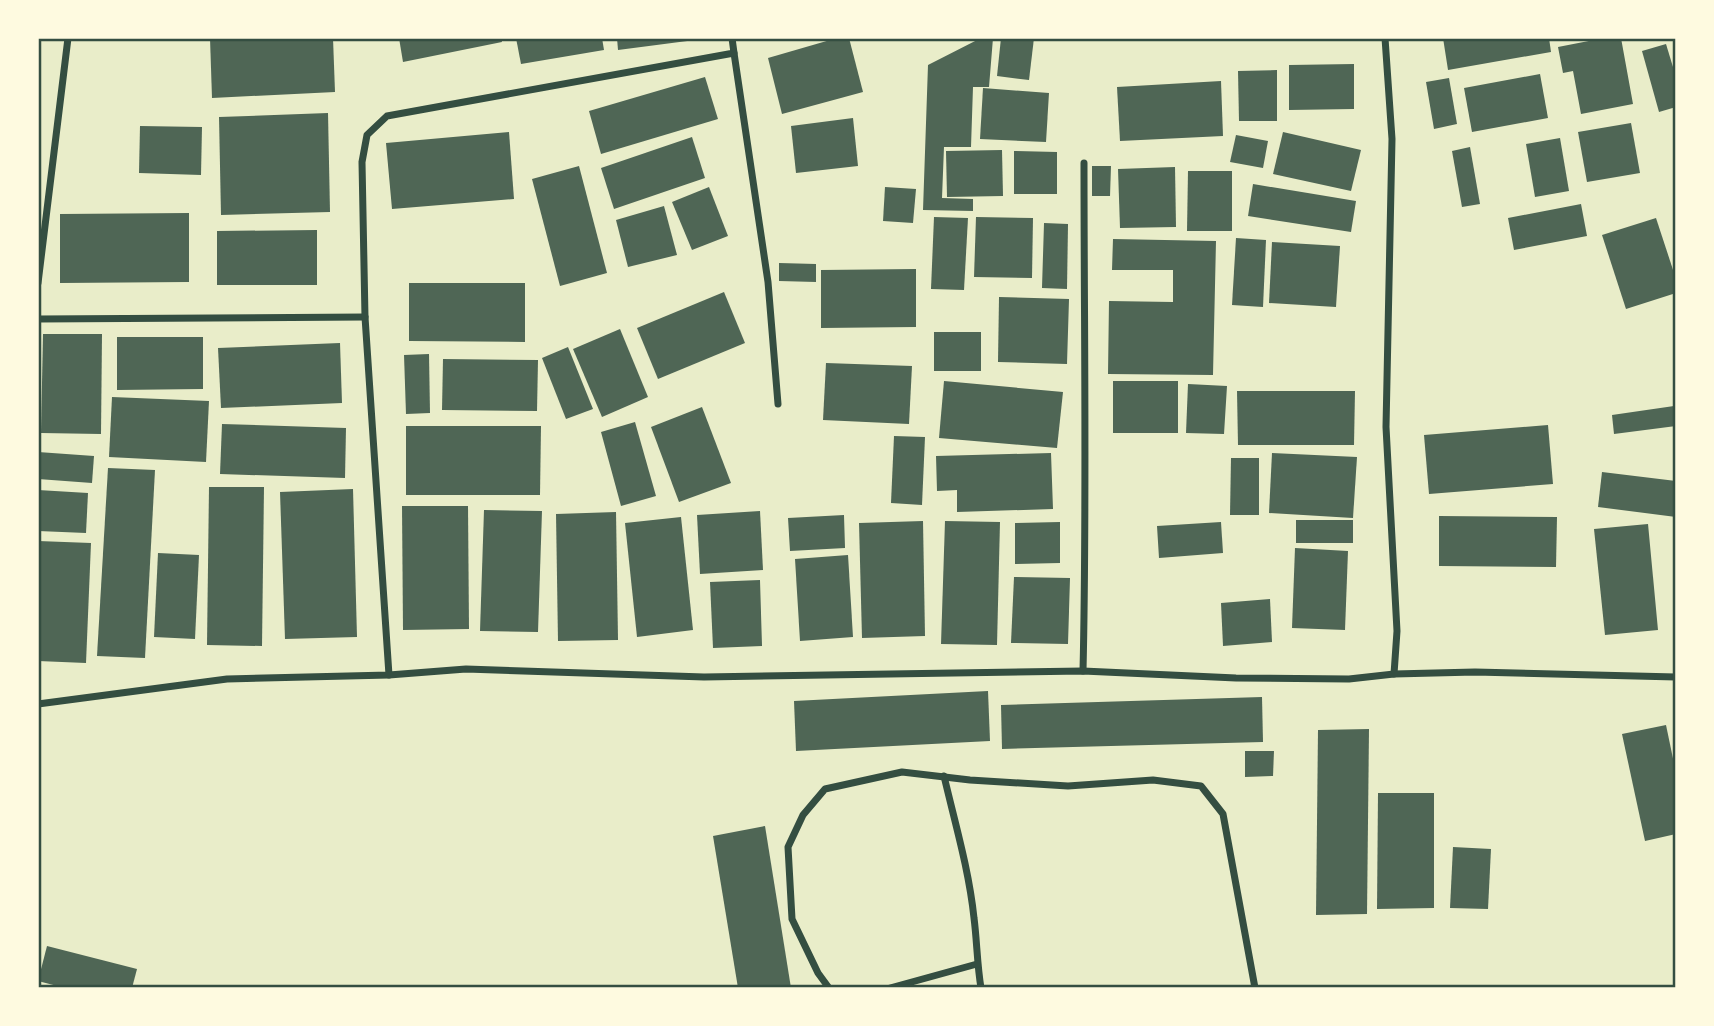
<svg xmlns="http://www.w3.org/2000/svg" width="1714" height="1026" font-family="'Golos Text',sans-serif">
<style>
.building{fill:#4f6655}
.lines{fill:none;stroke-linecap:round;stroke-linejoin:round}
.minor{stroke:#344e41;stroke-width:7}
.neatline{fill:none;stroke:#344e41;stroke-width:2.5}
</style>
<rect width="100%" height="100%" fill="#e9edc9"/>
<g class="building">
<path d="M210,38h123l2,54 -123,6z"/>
<path d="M399,38h102l1,4 -99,20z"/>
<path d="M516,38h86l2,12 -83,14z"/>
<path d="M617,38h78v2l-77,10z"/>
<path d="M837,38h12l14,54 -81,22 -14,-56z"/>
<path d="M981,38h12l-4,49h-16l-2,60h-27l-2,51 31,1v12l-50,-1 5,-145z"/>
<path d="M1001,38h33l-5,42 -32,-4z"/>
<path d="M1443,38h106l2,14 -103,18z"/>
<path d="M1604,38h17l12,66 -52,10 -8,-43 -10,2 -5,-26z"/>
<path d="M1666,44l10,33v30l-17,5 -17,-61z"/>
<path d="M1354,64v45l-65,1v-45z"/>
<path d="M1277,70v51h-38l-1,-50z"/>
<path d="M1540,74l8,44 -76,14 -8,-44z"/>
<path d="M705,77l13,42 -117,35 -12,-43z"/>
<path d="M1449,78l8,46 -23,5 -8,-47z"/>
<path d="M1221,81l2,55 -103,5 -3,-54z"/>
<path d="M983,88l66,5 -3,49 -66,-3z"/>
<path d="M328,113l2,99 -109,3 -2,-98z"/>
<path d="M853,118l5,48 -62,7 -5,-47z"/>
<path d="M1631,123l9,50 -53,9 -9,-50z"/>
<path d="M140,126l62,1 -1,48 -62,-2z"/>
<path d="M509,132l5,67 -122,10 -6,-66z"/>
<path d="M1283,132l78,18 -10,41 -78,-17z"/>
<path d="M1236,135l32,6 -5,27 -33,-6z"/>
<path d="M692,137l13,41 -91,31 -13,-41z"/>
<path d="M1560,138l9,53 -34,6 -9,-53z"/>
<path d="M1470,147l10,57 -18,3 -10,-56z"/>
<path d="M1002,150l1,46 -56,1 -1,-46z"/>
<path d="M1014,151l43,1v42h-43z"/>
<path d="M579,166l28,107 -47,13 -28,-107z"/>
<path d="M1092,166h19l-1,30h-18z"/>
<path d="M1175,167l1,60 -56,1 -2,-59z"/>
<path d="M1188,171h44v60h-45z"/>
<path d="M1253,184l103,17 -5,31 -103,-16z"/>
<path d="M709,187l19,49 -36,14 -20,-48z"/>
<path d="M885,187l31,2 -3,34 -30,-2z"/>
<path d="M1581,204l6,32 -73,14 -6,-32z"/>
<path d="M664,206l13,49 -49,12 -12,-47z"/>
<path d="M189,213v69l-129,1v-69z"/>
<path d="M934,217l34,1 -4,72 -33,-1z"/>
<path d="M976,217l57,1 -1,60 -58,-1z"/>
<path d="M1656,218l20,61v14l-50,16 -24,-74z"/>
<path d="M1044,223l24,1 -1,65 -25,-1z"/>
<path d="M317,230v55h-100v-54z"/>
<path d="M1236,238l30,2 -3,67 -31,-2z"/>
<path d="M1113,239l103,2 -3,134 -105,-1 1,-73 64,1v-32h-61z"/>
<path d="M1272,242l68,4 -4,61 -67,-4z"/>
<path d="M779,263l37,1v18l-37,-1z"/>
<path d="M916,269v58l-95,1v-58z"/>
<path d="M409,283h116v59l-116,-1z"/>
<path d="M724,292l21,51 -87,36 -21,-51z"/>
<path d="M999,297l70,2 -2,65 -69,-2z"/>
<path d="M620,329l28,68 -46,20 -29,-68z"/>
<rect x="934" y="332" width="47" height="39"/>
<path d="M43,334h59l-1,100 -60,-1z"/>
<path d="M117,337h86v52l-86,1z"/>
<path d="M340,343l2,60 -121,5 -3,-60z"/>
<path d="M568,347l25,62 -27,10 -24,-61z"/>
<path d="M429,354l1,59 -24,1 -2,-59z"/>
<path d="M443,359l95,1 -1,51 -95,-1z"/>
<path d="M826,363l86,3 -3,58 -86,-4z"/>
<path d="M944,381l119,11 -6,56 -118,-10z"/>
<rect x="1113" y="381" width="65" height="52"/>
<path d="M1188,384l39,2 -3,48 -38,-1z"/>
<path d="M1237,391h118l-1,54h-116z"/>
<path d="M112,397l97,4 -3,61 -97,-5z"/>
<path d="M1674,406l2,20 -62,8 -2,-19z"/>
<path d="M702,407l29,76 -52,19 -28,-75z"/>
<path d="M635,422l21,74 -35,10 -20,-74z"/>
<path d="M222,424l124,4 -1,50 -125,-4z"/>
<path d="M1548,425l5,59 -124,10 -5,-59z"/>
<path d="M406,426h135l-1,69h-134z"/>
<path d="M894,436l31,1 -3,68 -31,-2z"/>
<path d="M38,452l56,4 -2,27 -54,-4z"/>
<path d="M1051,453l2,56 -96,3v-22l-20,1 -1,-35z"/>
<path d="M1272,453l85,4 -4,61 -84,-5z"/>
<path d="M1231,458h28v57h-29z"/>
<path d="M108,468l47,2 -10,188 -48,-2z"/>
<path d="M1602,472l74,9v36l-78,-10z"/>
<path d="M209,487h55l-2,159 -55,-1z"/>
<path d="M353,489l4,148 -72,2 -5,-147z"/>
<path d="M38,490l50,3 -2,40 -48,-2z"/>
<path d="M402,506h66l1,123 -66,1z"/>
<path d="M484,510l58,1 -4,121 -58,-1z"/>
<path d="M760,511l3,59 -63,4 -3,-59z"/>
<path d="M616,512l2,128 -60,1 -2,-127z"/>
<path d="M844,515l1,33 -55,3 -2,-33z"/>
<path d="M1439,516l118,1 -1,50 -117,-1z"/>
<path d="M681,517l12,113 -56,7 -12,-114z"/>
<rect x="1296" y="520" width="57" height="23"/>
<path d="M923,521l2,115 -63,2 -3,-115z"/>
<path d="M945,521l55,1 -3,123 -56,-1z"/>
<path d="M1060,522v41l-45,1v-41z"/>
<path d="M1221,522l2,31 -64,5 -2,-32z"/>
<path d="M1648,524l10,106 -53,5 -11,-106z"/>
<path d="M38,541l53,2 -5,120 -48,-2z"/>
<path d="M1295,548l53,3 -3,79 -53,-2z"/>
<path d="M158,553l41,2 -4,84 -41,-2z"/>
<path d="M848,555l5,82 -53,4 -5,-82z"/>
<path d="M1014,577l56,1 -2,66 -57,-1z"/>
<path d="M760,580l2,66 -49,2 -3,-66z"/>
<path d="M1270,599l2,43 -49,4 -2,-43z"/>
<path d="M988,691l2,50 -194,10 -2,-50z"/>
<path d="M1262,697l1,45 -261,7 -1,-44z"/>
<path d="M1666,725l10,48v61l-31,7 -23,-107z"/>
<path d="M1369,729l-2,185 -51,1 2,-185z"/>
<path d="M1245,751h29l-1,25 -28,1z"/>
<path d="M1378,793h56v115l-57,1z"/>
<path d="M765,826l26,162h-53l-25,-152z"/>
<path d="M1453,847l38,2 -3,60 -38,-1z"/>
<path d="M47,946l90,23 -5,19h-67l-27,-7z"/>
</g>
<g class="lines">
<g class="minor">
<path d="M1385,38l7,101 -6,288 11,204 -3,43"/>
<path d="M734,53l34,229 10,122"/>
<path d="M38,283l30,-245"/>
<path d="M38,319l327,-2"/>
<path d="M1083,671c4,-169 1,-338 1,-508"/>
<path d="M389,675l-24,-358 -3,-155 5,-27 20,-19 347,-63 -2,-15"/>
<path d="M38,704l189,-25 162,-4 77,-6 238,8 379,-6 153,7 113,1 45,-5 81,-2 201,5"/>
<path d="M944,776c11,47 25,94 30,142 3,23 3,46 7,70"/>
<path d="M829,988l-11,-15 -26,-54 -4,-72 15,-32 22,-26 77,-17 68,8 98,6 85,-6 48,6 22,28 32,174"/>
<path d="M890,988l87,-24"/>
</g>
</g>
<rect width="1714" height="1026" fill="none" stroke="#fefae0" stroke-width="80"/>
<rect x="40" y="40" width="1634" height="946" class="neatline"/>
</svg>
